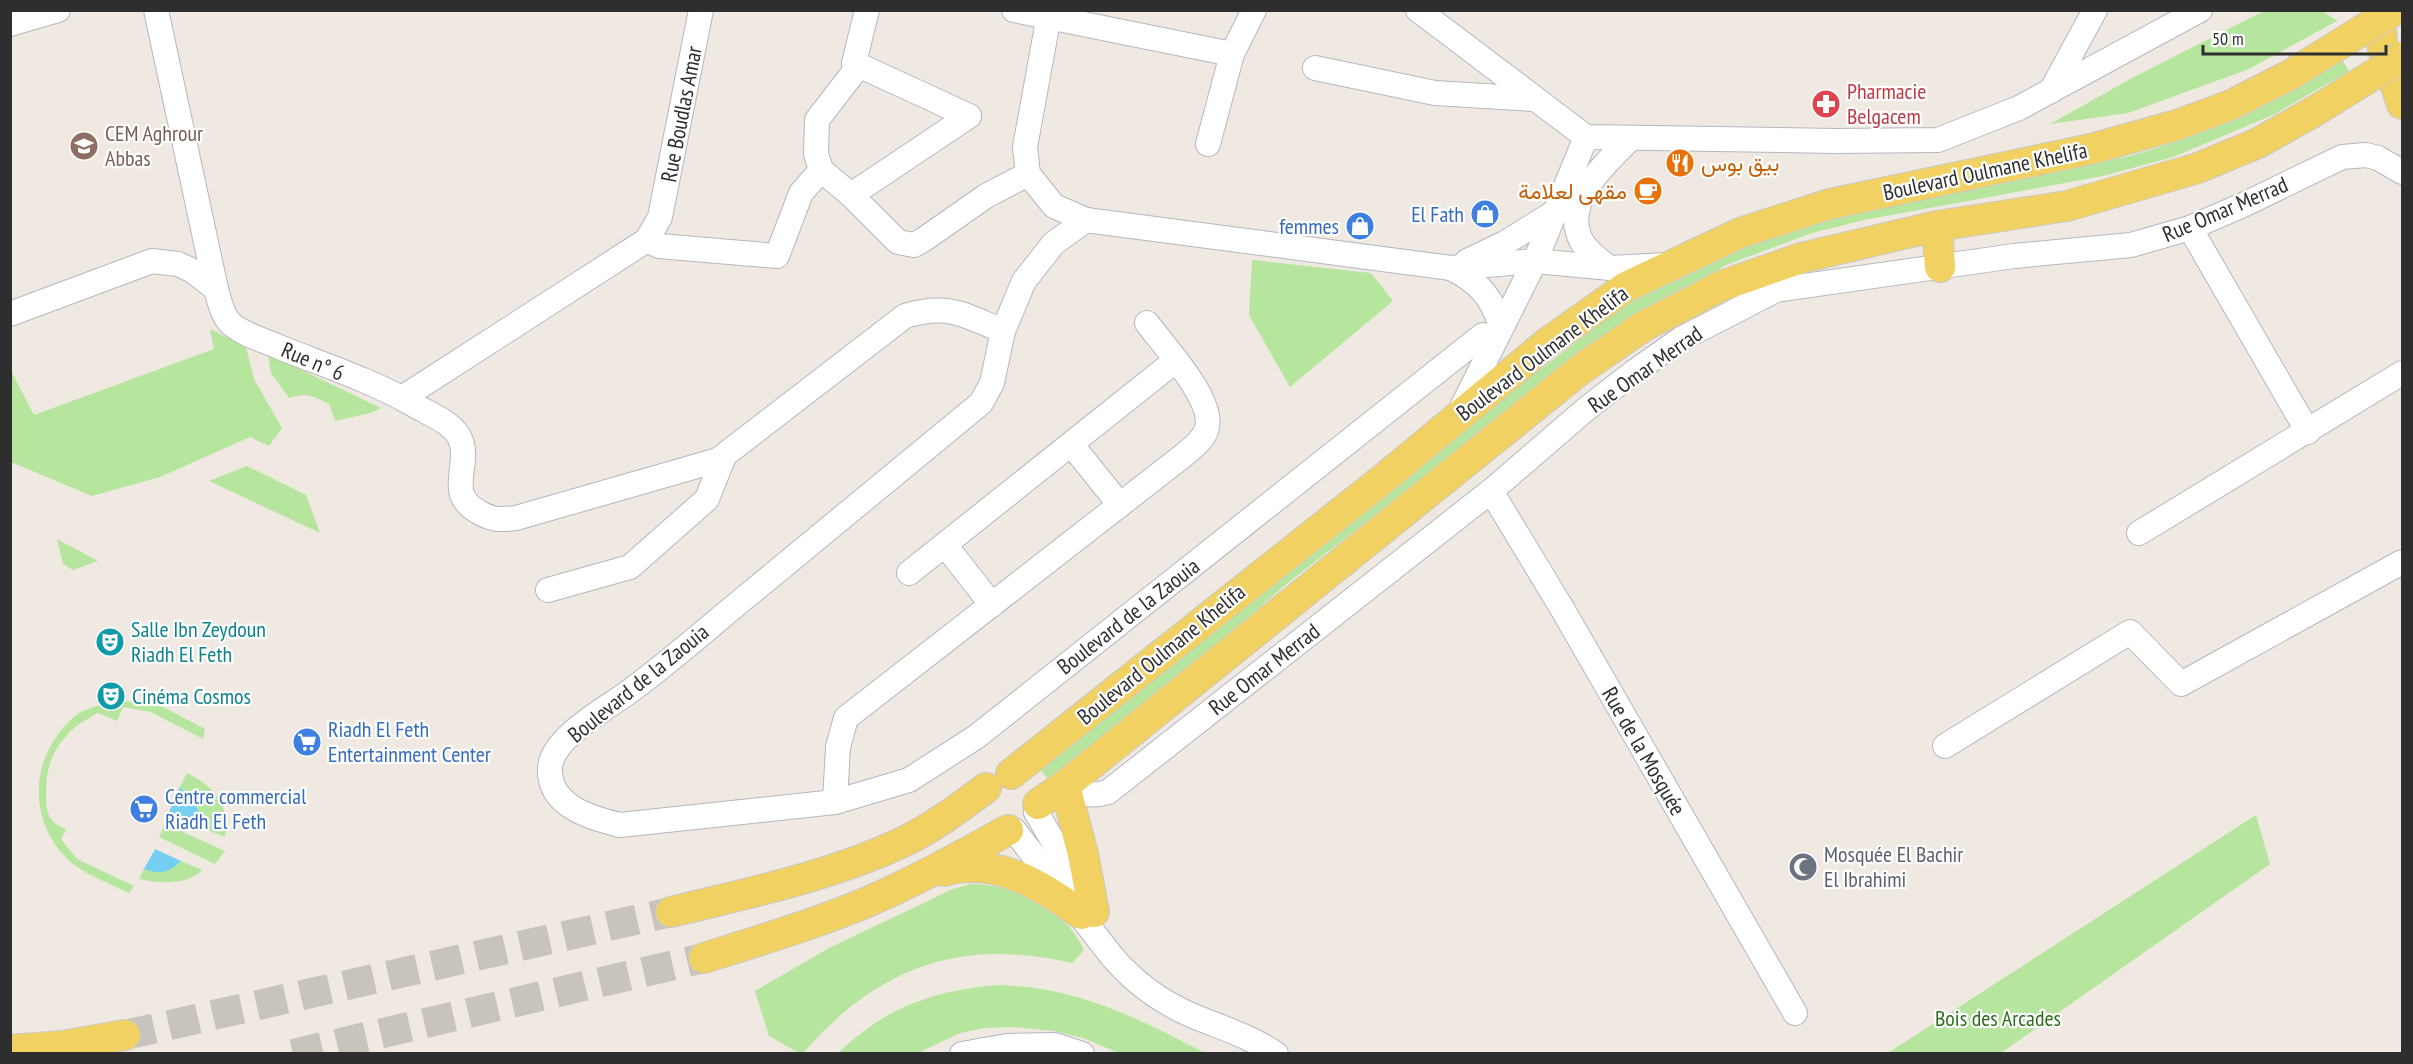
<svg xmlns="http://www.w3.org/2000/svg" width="2413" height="1064" font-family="'PT Sans Narrow',Vazirmatn,sans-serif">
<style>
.green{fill:#b6e59e}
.water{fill:#75cff0}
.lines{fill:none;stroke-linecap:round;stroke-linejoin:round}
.major-tunnel{stroke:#c8c4bd;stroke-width:30;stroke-dasharray:30 15;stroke-linecap:butt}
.minor-casing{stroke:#b4b7c1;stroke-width:26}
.major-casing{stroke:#c9c9c9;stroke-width:32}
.minor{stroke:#fff;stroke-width:24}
.major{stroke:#f2d163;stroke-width:30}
.major-bridge-casing{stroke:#c9c9c9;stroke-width:32;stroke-linecap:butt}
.major-bridge{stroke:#f2d163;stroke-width:30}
.labels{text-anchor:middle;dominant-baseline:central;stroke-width:4.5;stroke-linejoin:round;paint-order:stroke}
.health-label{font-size:22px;fill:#be3a42;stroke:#fff;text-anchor:start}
.street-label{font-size:22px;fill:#2e2e2e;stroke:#fff}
.education-label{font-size:22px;fill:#785e54;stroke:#fff;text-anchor:start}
.food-label{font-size:22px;fill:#c56008;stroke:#fff;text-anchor:start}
.shop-label{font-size:22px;fill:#366cbe;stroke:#fff;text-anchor:end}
.culture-label{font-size:22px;fill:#0d838f;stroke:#fff;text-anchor:start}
.worship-label{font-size:22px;fill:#5b616d;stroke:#fff;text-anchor:start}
.park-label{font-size:22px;fill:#2c6e1b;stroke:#fff}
</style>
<rect width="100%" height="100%" fill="#efe9e1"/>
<g class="green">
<path d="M2264,11h59l14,10 -88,48 -121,44 -78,11 84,-47z"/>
<path d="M2342,60l7,11 -76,44 -100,42 -70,19 -239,44 -52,13 -86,32 -32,19 -248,175 -157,123 -237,202 -12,-15 400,-324 191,-144 139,-70 360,-75c32,-9 64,-20 95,-33 41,-17 79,-41 117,-63z"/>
<path d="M1252,260l119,13 22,28 -103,86 -41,-72z"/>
<path d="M210,329l36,18 8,32 28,49 -13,18 -19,-9 -90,40 -68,19 -81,-34v-91l23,44 180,-66z"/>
<path d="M268,354l113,54 -11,5 -35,8 -6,-17c-18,-9 -21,-11 -40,-6l-18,-25z"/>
<path d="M247,466l59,29 14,38 -111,-52z"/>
<path d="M57,539l41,22 -25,9 -10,-6z"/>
<path d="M123,701l38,5 44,23 -2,10 -52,-27 -28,-5 -6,14 -19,-8c-33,16 -52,41 -52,78 0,9 0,21 5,28 2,4 11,8 15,11l-5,9 16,20 57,27 -5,7c-18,-9 -41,-17 -57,-30 -38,-32 -44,-88 -15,-127 7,-10 16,-20 26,-25 13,-6 27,-8 40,-10z"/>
<path d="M187,773c27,13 44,33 38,64l-22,-9c-2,-18 -10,-28 -23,-41z"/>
<path d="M2256,815l14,49 -269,189h-113z"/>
<path d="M165,824l60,27 -10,13 -56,-27z"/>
<path d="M181,861l21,9c-15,16 -43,13 -63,9l5,-10c14,6 26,2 37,-8z"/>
<path d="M971,884c45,1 93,23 113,66l-12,13c-112,-26 -194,4 -269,90h-4l-30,-17 -14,-45 74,-43 124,-59z"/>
<path d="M1002,985c80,4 133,32 203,68h-86l-36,-15 -29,-7 -40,-4 -29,1 -25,5 -42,20h-80c48,-46 98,-64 164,-68z"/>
</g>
<g class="water">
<path d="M180,787c13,13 21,23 23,41l-34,-16z"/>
<path d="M155,849l26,12c-12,12 -21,14 -37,8z"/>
</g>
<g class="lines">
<g class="major-tunnel">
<path d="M125,1035l546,-123"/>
<path d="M293,1054l411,-96"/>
</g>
<g class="minor-casing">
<g id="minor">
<path d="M156,10l60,279c3,11 6,25 14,34 13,12 34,17 49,24 45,18 94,34 135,58 15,9 41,18 47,36 9,25 -15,52 16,70 14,9 23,9 39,7l202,-58 187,-144c44,-13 59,-1 98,15"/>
<path d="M1014,10l218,44"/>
<path d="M1050,10l-25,137 3,27 26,32 32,14"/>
<path d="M1418,10l168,127 250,4 102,-1 81,-32 181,-98"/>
<path d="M10,24l48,-14"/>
<path d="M854,63l115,53"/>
<path d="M1315,68l120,25 99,6"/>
<path d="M2051,91l44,-81"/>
<path d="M1208,144l24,-90 22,-44"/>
<path d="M821,170l30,25 47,47 16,3 9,-5 63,-44 42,-22"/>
<path d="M851,195l118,-79"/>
<path d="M2190,228l118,204"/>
<path d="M647,240l12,6 118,10 24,-63 20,-23 -5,-16 1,-34 40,-52 -3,-5 13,-53"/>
<path d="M1467,261l38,-18 50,-31"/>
<path d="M1451,268c28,14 40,28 50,58"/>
<path d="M1610,268c-10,-7 -21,-15 -28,-26 -22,-39 23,-78 48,-103"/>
<path d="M10,314l142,-53 26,3 15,7 23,18"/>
<path d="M1483,335l-507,402 -67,43 -74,22 -215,23c-29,-7 -72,-19 -70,-57 1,-29 55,-59 76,-74 44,-32 85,-69 127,-103 76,-63 152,-125 228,-188l11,-20 11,-52 21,-50 30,-38 32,-23 365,48 84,-7 75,7 57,-3"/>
<path d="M402,398l245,-158 13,-23 41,-207"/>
<path d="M1458,415l77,-154 51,-124"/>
<path d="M1071,444l49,61"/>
<path d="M1491,491l72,119 232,403"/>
<path d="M2139,533l263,-160"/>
<path d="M945,545l47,60"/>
<path d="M909,573l266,-212"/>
<path d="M548,590l82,-23 77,-68 17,-43"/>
<path d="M1945,746l185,-114 51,52 221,-122"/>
<path d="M1068,783c12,12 24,14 40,9l383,-301 94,-81 49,-38 47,-33 95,-49 238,-34 117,-11 59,-17 53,-23 99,-48 24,-2 12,3 24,14"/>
<path d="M835,802l3,-55 8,-29 338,-263c8,-7 18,-14 22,-24 12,-28 -43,-86 -59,-108"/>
<path d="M1036,812l52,89"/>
<path d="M1014,830l96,124c23,28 49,47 81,61 28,12 59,21 85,39"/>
<path d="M962,1054l45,-8 47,-1 28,9"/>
</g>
</g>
<g class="major-casing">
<g id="major">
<path d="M2378,10l5,38 19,56"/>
<path d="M1937,226l3,41"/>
<path d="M1011,774l377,-299 159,-132 79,-56 114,-54 90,-29 261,-55 86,-24 54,-20 59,-30"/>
<path d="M1065,786l18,68 11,58"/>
<path d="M1038,804l30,-21 513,-414 63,-43 77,-40 80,-28 136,-32 130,-20 131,-38 60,-25 57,-32"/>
<path d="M943,871c53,-15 97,14 138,43"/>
<path d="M671,912c77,-19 157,-35 230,-69 30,-14 58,-35 85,-55"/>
<path d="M704,958c54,-17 108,-33 161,-55 49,-21 96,-47 143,-73"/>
<path d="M10,1050l52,-4 63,-11"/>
</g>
</g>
<use href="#minor" class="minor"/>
<use href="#major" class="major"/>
<g class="major-bridge-casing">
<g id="major-bridge">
<path d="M2290,75l105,-65"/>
<path d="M2315,111l87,-54"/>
</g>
</g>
<use href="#major-bridge" class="major-bridge"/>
</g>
<defs>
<g id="pharmacy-disc" transform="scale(1.5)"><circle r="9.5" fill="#e0444e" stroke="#fff"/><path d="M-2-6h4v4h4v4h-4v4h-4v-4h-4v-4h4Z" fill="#fff"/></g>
<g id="school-disc" transform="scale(1.5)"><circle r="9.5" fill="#8d6e63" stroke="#fff"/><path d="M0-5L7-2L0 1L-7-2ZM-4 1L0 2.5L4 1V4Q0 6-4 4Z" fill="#fff"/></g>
<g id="restaurant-disc" transform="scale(1.5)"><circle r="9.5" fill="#e8710a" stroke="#fff"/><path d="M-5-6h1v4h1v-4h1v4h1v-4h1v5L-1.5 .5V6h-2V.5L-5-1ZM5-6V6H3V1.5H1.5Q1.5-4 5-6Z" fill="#fff"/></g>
<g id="cafe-disc" transform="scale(1.5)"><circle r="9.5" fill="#e8710a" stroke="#fff"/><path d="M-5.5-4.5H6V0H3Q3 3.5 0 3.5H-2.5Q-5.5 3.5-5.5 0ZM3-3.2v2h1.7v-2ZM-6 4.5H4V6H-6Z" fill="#fff"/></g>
<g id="shop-disc" transform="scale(1.5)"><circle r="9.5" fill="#3f7fe0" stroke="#fff"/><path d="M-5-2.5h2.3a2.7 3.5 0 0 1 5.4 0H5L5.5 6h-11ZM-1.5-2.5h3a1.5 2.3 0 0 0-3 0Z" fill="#fff"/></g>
<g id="theatre-disc" transform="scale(1.5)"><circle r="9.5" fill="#0f9aa8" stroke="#fff"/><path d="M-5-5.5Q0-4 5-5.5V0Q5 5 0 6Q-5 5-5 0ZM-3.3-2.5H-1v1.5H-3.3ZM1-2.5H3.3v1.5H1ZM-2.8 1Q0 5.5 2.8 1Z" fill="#fff"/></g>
<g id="supermarket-disc" transform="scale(1.5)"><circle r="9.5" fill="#3f7fe0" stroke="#fff"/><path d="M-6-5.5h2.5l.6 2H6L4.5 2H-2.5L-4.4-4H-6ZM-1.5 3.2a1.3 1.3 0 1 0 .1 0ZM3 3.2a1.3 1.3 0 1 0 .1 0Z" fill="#fff"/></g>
<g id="mosque-disc" transform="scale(1.5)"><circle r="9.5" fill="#6b7280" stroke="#fff"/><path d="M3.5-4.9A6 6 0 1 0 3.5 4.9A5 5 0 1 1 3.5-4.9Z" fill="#fff"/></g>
</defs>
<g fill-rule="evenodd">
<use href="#pharmacy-disc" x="1826" y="104"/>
<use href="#school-disc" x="84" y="146"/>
<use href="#restaurant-disc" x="1680" y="163"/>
<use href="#cafe-disc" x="1648" y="191"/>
<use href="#shop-disc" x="1485" y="214"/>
<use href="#shop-disc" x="1360" y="226"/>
<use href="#theatre-disc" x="110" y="642"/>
<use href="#theatre-disc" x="111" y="696"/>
<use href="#supermarket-disc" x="307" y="742"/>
<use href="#supermarket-disc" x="144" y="809"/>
<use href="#mosque-disc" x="1803" y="867"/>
</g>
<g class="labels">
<g class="health-label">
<text x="1847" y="91">Pharmacie<tspan x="1847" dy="25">Belgacem</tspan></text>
</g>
<g class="street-label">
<text transform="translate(681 114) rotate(-79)">Rue Boudlas Amar</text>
<text transform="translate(1985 171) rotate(-12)">Boulevard Oulmane Khelifa</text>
<text transform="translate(2225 209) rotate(-23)">Rue Omar Merrad</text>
<text transform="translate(1542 353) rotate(-37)">Boulevard Oulmane Khelifa</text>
<text transform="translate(313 361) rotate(23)">Rue n° 6</text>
<text transform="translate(1645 369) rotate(-35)">Rue Omar Merrad</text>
<text transform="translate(1128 616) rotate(-38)">Boulevard de la Zaouia</text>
<text transform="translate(1161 654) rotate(-39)">Boulevard Oulmane Khelifa</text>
<text transform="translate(1264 669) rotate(-38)">Rue Omar Merrad</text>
<text transform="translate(638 683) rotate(-39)">Boulevard de la Zaouia</text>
<text transform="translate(1644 751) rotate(60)">Rue de la Mosquée</text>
</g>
<g class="education-label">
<text x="105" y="133">CEM Aghrour<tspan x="105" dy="25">Abbas</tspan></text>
</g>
<g class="food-label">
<text x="1701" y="163">بيق بوس</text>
<text x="1627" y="191" text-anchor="end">مقهى لعلامة</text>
</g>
<g class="shop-label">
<text x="1464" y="214">El Fath</text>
<text x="1339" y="226">femmes</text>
<text x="328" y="729" text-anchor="start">Riadh El Feth<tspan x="328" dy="25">Entertainment Center</tspan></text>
<text x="165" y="796" text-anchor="start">Centre commercial<tspan x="165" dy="25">Riadh El Feth</tspan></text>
</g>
<g class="culture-label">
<text x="131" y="629">Salle Ibn Zeydoun<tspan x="131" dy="25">Riadh El Feth</tspan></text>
<text x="132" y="696">Cinéma Cosmos</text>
</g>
<g class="worship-label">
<text x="1824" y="854">Mosquée El Bachir<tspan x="1824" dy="25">El Ibrahimi</tspan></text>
</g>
<g class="park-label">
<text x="1998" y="1018">Bois des Arcades</text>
</g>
</g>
<rect width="2413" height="1064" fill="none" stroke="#2e2e2e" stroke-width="24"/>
<path d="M2203 45v9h183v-9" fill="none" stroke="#2e2e2e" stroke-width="3"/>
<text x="2212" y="45" font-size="18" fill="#2e2e2e" stroke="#ffffff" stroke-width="4.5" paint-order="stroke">50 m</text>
</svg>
